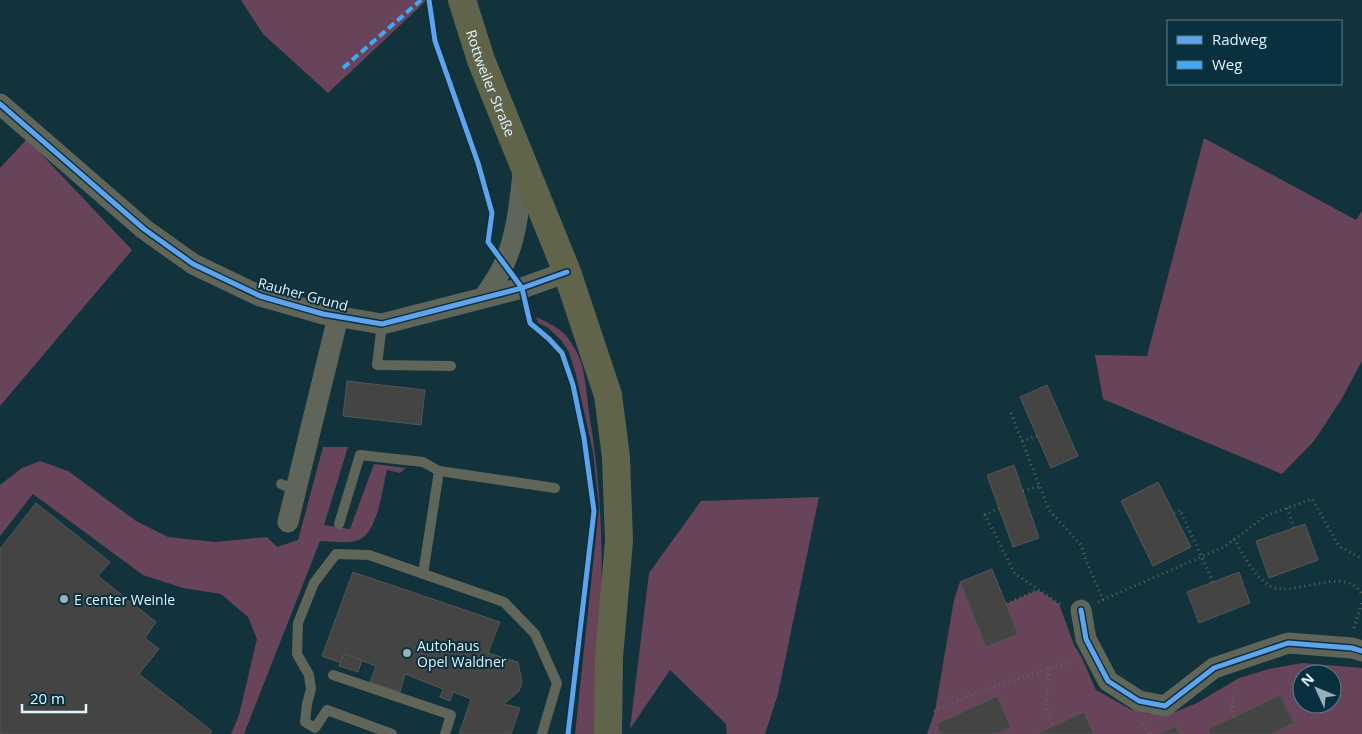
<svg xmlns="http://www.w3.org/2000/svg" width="1362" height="734" font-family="'Open Sans',sans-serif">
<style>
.green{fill:#68445b;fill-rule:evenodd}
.building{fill:#444543;stroke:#525657}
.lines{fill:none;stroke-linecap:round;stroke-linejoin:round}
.path{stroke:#5c655e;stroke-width:3;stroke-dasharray:1 4;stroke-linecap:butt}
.service{stroke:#5f6558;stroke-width:10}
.minor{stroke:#5f6558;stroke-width:21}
.primary{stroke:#60644b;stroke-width:28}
.quiet{stroke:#3fa9f5;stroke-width:4;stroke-dasharray:8 4;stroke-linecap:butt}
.cycleway-casing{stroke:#09303e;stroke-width:8}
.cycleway{stroke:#60a3ed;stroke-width:5}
.poi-dot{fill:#98b0b9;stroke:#09303e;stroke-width:2}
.labels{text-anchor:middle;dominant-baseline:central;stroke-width:4;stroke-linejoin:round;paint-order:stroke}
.street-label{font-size:14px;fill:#e0f4fd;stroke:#09303e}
.poi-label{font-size:14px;fill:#e0f4fd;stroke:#09303e;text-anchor:start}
</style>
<rect width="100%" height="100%" fill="#12323c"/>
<g class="green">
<path d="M241,0h186l-99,93 -65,-59z"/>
<path d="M1204,138l152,82 6,-9v150l-21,39 -27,41 -32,33 -179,-75 -8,-44 52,1z"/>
<path d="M27,139l105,111 -132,156v-238z"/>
<path d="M536,317c24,11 31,15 43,40 6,12 8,41 10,56 19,108 13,212 5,321h-19l24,-226 -6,-56 -17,-77 -7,-23 -8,-12 -14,-13 -9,-4z"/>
<path d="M323,447h25l-24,78 26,4 24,-65 32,4 -6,5 -13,-3c-5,19 -9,67 -32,71 -10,3 -24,0 -35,0l-76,193h-13l8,-19 18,-76 -9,-22 -27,-23 -38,-6 -40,-13 -110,-81 -33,42v-51l22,-17 18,-7 28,10 68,50 32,16 47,5 52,-5 10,10 21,-7z"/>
<path d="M819,497l-41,197 -13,40h-38l-1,-10 -56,-54 -40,59 19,-156 52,-72z"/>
<path d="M960,582l26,65 32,-13 -12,-30 32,-14 21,14 15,41 8,13 14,32 34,19 18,5 27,-2 22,-9 42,-25 30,-9 33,-6 60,5v66h-90l22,-11 -14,-28 -72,34 2,5h-31l-4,-8 -16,8h-232l8,-23 19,-111zM1302,674h30v30h-30z"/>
</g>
<g class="building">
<path d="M347,381l78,9 -4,35 -78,-9z"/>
<path d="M1047,385l31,71 -27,12 -31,-71z"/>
<path d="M1014,465l25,73 -26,9 -26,-72z"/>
<path d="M1158,482l33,65 -38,19 -32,-65z"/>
<path d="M36,503l74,59 -12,14 58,46 -11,16 14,11 -20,25 73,57 -2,3h-210v-185z"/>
<path d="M1305,524l13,36 -49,18 -13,-37z"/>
<path d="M992,569l26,65 -32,13 -26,-65z"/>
<path d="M353,572l147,50 -12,31 30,9 4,20 -3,9 -15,13 16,4 -9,26h-52l12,-35 -18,-7 -3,9 -10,-4 3,-8 -38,-15 -5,18 -30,-10 6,-16 -32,-12 -3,9 -19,-7z"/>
<path d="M1239,572l11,31 -51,20 -12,-31z"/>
<path d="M344,654l18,6 -4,12 -19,-6z"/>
<path d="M1280,695l14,28 -22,11h-62l-2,-5z"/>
<path d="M997,696l14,31 -15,7h-55l-5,-10z"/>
<path d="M1084,712l10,22h-57l16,-8z"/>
<path d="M1175,726l4,8h-20z"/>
</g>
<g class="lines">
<g class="path">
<path d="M1011,413l38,97 32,35 5,15 17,40"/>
<path d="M1022,441l15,-5"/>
<path d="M1023,491l17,-5"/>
<path d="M999,508l-14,7 30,59 47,31"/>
<path d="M1287,508l7,20"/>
<path d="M1174,513l6,-3 33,72"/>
<path d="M1234,539c10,16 20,39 38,48 23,10 76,-23 90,8"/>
<path d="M1098,602l126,-55 43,-32 45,-16 27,47 23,13"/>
<path d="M1006,604l31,-14"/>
<path d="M1354,628l8,-26"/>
<path d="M1049,669l-3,37 7,20"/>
<path d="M934,711l55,-23 86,-28"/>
<path d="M1234,717l-3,-12 7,-24"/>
<path d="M1143,724l6,10"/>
</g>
<g class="service">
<path d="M382,324l-5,41 74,1"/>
<path d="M439,471l116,17"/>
<path d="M281,484l15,6"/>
<path d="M339,524l21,-69 63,7 16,9 -16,103"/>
<path d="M333,675l118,40 -6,19"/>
<path d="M392,734l-65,-24 -12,18 -10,-6 2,-18 4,-15 -2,-14 -12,-21 1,-31 16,-40 22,-29 33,1 135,47 31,32 22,49 -15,51"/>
</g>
<g class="minor">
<path d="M0,104l144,125 49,35 67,32 63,18 59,10 140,-36 45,-16"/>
<path d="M484,297c7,-10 15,-21 20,-33 14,-30 16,-67 20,-99"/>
<path d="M288,522l50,-205"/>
<path d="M1081,610l5,29 22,42 31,20 26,5 49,-38 74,-25 64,5 10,3"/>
</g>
<path class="primary" id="s1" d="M462,0l19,60 86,212 41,123 8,62 3,84 -10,116 -1,77"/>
<path class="quiet" d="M343,68l78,-68"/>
<g class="cycleway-casing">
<g id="cycleway">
<path d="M429,0l6,41 43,122 14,50 -4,29 34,46 8,35 19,16 13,14 11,32 11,53 10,73 -26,223"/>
<path d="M0,104l144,125 49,35 67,32 63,18 59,10 140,-36 45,-16"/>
<path d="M1081,610l5,29 22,42 31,20 26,5 49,-38 74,-25 64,5 10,3"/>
</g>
</g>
<use href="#cycleway" class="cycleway"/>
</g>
<g class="poi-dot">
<circle cx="64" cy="599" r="5"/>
<circle cx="407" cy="653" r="5"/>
</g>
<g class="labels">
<g class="street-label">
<text stroke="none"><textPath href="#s1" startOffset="88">Rottweiler Straße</textPath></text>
<text transform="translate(303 294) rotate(15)">Rauher Grund</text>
</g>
<g class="poi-label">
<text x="74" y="599">E center Weinle</text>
<text x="417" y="645">Autohaus<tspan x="417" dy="16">Opel Waldner</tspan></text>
</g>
</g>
<rect x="1167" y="20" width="175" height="65" fill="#09303e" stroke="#5f7e8a"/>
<rect x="1177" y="36" width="25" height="8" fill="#60a3ed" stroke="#5f7e8a"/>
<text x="1212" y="45" font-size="15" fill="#e0f4fd">Radweg</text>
<rect x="1177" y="61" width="25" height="8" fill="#3fa9f5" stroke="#5f7e8a"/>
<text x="1212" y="70" font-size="15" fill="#e0f4fd">Weg</text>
<g transform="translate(1317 689) rotate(314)"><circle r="24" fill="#09303e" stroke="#5f7e8a"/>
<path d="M0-4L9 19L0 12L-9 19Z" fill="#98b0b9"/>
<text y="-8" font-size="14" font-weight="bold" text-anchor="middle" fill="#e0f4fd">N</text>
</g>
<path d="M22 704v8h64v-8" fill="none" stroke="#e0f4fd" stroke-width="2.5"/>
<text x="30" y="704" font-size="15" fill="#e0f4fd" stroke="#09303e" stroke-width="4" paint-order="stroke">20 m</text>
</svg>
